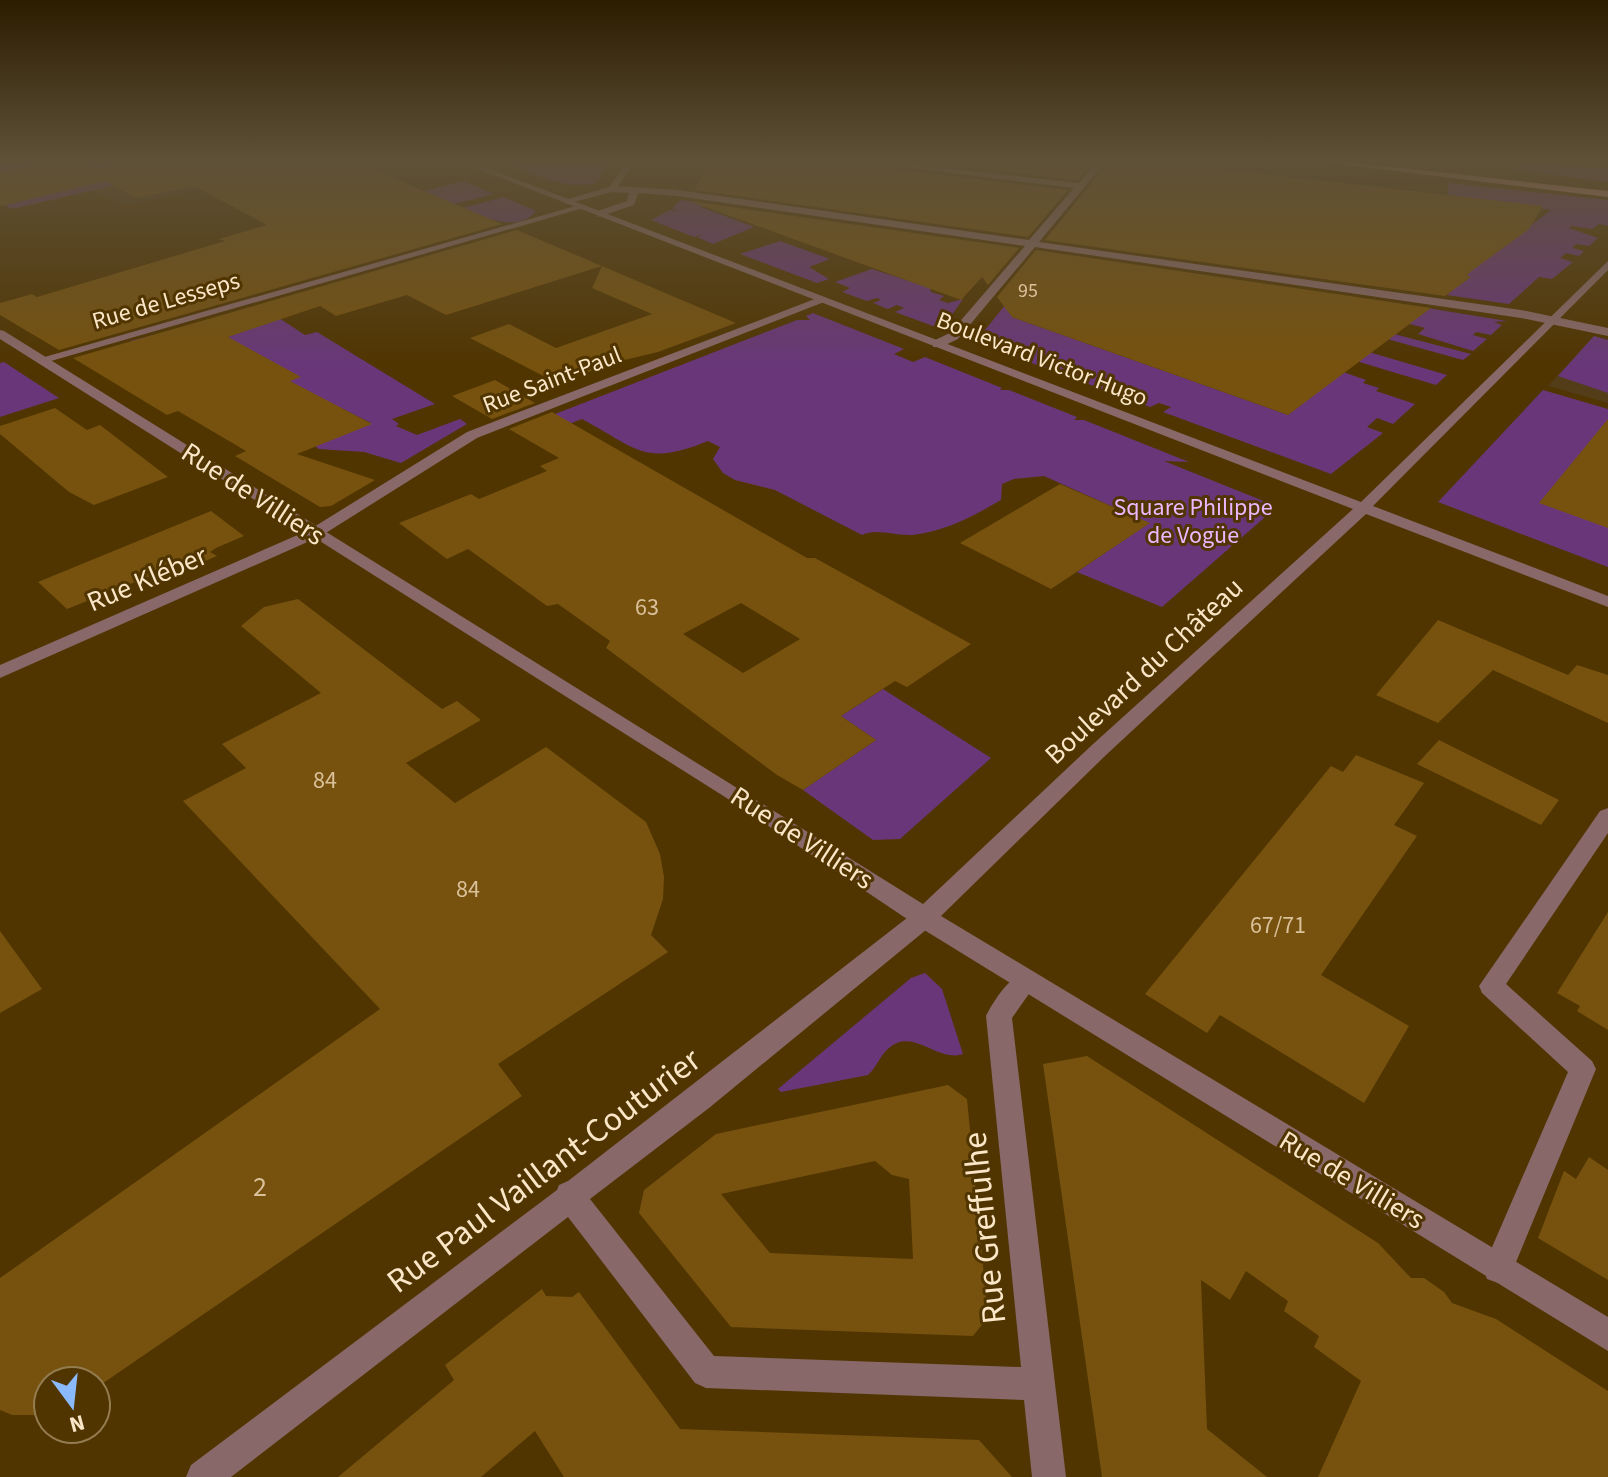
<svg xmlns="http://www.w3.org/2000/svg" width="1608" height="1477" font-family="'Source Sans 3',sans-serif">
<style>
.built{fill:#533c18}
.green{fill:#693779}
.building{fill:#76520e;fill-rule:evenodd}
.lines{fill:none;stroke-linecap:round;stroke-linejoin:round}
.minor{fill:#886868;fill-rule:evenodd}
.tertiary{fill:#886868;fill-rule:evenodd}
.primary{fill:#d29294;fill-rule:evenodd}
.labels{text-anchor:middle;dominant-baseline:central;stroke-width:6;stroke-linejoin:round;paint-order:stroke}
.far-number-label{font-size:20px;fill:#dac19a}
.far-street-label{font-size:24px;fill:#fbe6c8;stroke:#503501}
.far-park-label{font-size:24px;fill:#ecb7ff;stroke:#503501}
.number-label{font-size:24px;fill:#dac19a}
.street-label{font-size:28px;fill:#fbe6c8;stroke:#503501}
.near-number-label{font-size:28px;fill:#dac19a}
.near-street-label{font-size:34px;fill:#fbe6c8;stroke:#503501}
</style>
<rect width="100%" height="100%" fill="#503501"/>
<g class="built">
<path d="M224,160h109l-206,45 -37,-15z"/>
<path d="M1594,336l14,4v63l-60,-17z"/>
</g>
<g class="green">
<path d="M0,160h224l-212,49 -7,-4 23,-6 -28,-6z"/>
<path d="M497,160h114l-15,23c-33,8 -68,-11 -99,-23z"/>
<path d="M1515,160l85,8 8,-4v18l-93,-12z"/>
<path d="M464,181l30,13 -40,10 -30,-13z"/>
<path d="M1448,183l160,17v26l-9,-2 -7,5 -21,-3 -2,2 29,10 -9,8 -13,-2 -4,4 12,3 -5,5 -13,-3 -6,5 13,4 -21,17 -13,-2 -30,27 -62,-9 22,-19 -4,-1 86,-65 -103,-15z"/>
<path d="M504,197l32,14c-19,23 -51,6 -73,-3z"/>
<path d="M680,200l32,4 -11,3 53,20 -41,17 -16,-7 7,-3 -10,3 -43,-17 19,-10 10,2 -8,-3z"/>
<path d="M780,241l50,18 -21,8 20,12 -12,4 -77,-29z"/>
<path d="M872,269l58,19 1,4 13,4 -5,4 9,3 15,-4 -18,26 -12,1 -38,-14 9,-4 -7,-3 -9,4 -15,-6 8,-3 -4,-2 -10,3 -25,-9 8,-4 -15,-6z"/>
<path d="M1022,284l10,2 -20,31 276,98 55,-43 23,8 -3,3 16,5 -3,3 39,13 -22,20 -16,-6 -10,9 16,6 -52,41 -168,-62 8,-5 -12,-4 -9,4 -140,-52 8,-5 -13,-4 -9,4 -19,-10z"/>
<path d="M1421,307l86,14 -13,1 8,3 -11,10 -15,-3 -3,3 14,4 -14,12 -55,-17 7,-6 -19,-5 13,-6z"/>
<path d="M813,313l91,36 -10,5 19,8 12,-5 77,31 -2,2h9l68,27 -3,3h10l105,42 -25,-1 102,41 6,9 -110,96 -85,-35 72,-49 -105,-47 -30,3 -12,5 -1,16c-29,17 -55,31 -89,35 -17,1 -35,-7 -50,0l-87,-45 -40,-10 -12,-7 -10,-14 7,-12 -12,-6c-64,26 -70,8 -126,-22l-53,20 -15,-9 283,-110h13l-4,-4z"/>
<path d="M279,318l26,17 12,-3 118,72 -43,15 7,5 -3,2 21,9 43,-16 7,5 -66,39 -37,-11 -45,-3 -4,-3 56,-23 -36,-18 -193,-54 -12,-10 67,-17 28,14z"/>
<path d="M1394,334l77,20 -8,6 -76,-21z"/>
<path d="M1594,336l14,4v53l-50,-17z"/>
<path d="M1369,352l78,23 -11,10 -80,-24z"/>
<path d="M4,362l55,36 -59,19v-54z"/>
<path d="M1543,390l65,19v158l-170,-65z"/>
<path d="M883,689l108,69 -91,81 -27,1 -70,-50 73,-50 -35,-24z"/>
<path d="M925,973l17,16 21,65c-26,9 -49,-27 -74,-6 -9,7 -12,19 -21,27l-87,17 -3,-3 133,-111z"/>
</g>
<g class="building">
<path d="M59,160h14l24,9 45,-9h209l151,64 -443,126 -59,-35v-12l32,-9 5,3 188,-56 -6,-2 48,-14 -73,-39 -57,12 -32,-17 -105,25v-33z"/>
<path d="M709,160h161v6l198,24 -40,47 -333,-47z"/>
<path d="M897,160h198l-17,20z"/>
<path d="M1110,160h34l399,46 -14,23 -59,43 -3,4 4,1 -26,19 -400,-56z"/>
<path d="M689,201l330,47 -31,37 -6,-8 -21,23z"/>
<path d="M517,230l219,93 -78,29 -42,10 -59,21 -87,-45 39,-14 47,24 96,-34 -60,-26 10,-22 -156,49 -39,-20 -71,21 -16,-10 -92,31 73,40 -11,4 82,43 -75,30 78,26 -44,26 -11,1 -85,-51 11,-5 -68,-40 -11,4 -94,-57z"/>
<path d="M1036,250l395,58 -143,107 -276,-98 -15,-20z"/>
<path d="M495,380l40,23 -43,16 -40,-23z"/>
<path d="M55,408l32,22 13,-5 68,52 -74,28 -25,-13 -69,-58v-8z"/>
<path d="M552,412l255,146h8l156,86 -64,43 -12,-6 -54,35 35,24 -73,50 -26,-15 -171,-127 4,-7 -52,-37 -11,2 -79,-57 -21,10 -48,-36 72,-29 8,5 68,-28 -7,-5 19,-8 -50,-29zM741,603l59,36 -57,34 -60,-39z"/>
<path d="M1608,419v109l-69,-25z"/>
<path d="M1060,484l90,39 -99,66 -91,-46z"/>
<path d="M211,511l33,25 -28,12 -6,4 7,4 -28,12 -6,-5 -116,46 -29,-27z"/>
<path d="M298,599l144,110 15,-8 24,19 -75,43 49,40 91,-56 100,75 14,32 4,23 -1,22 -12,36 17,17 -170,112 24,32 -426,292v-7h-48v34h-36l-12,-5v-132l380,-269 -197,-208 63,-33 -24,-24 99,-51 -80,-67 23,-19z"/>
<path d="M1438,620l130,55 9,-10 31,10v48l-115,-53 -55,53 -62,-28z"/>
<path d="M1439,740l120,60 -18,25 -124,-61z"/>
<path d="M1356,755l68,28 -30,42 23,11 -96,139 88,51 -45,77 -144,-88 -13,18 -62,-39 186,-228 12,6z"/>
<path d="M1608,912v118l-31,-19 3,-5 -23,-13z"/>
<path d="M0,931l42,58 -42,24z"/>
<path d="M1087,1056l291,187 33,35h13l20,14 8,11 44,16 112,72v86h-290l43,-96 -47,-34 5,-11 -35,-25 4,-10 -42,-30 -16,29 -29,-20 6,149 60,48h-165l-59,-413z"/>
<path d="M948,1085l19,14 21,218 -15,19 -242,-9 -92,-114 5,-23 72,-56zM875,1161l17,14 17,4 4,80 -143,-6 -49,-59z"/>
<path d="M1589,1157l19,13v110l-70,-42 26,-67 12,8z"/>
<path d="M542,1289l4,7 26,1 7,-5 101,137 299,11 33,37h-448l-29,-46 -54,46h-143l116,-97 -9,-15z"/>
</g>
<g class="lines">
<g class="minor">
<path d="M628,160h8l-18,26 59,4 352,50 45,-52 -204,-25 4,-3 205,23 20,-23h8l-68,82 482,68 87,18v8l-87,-18 -486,-71 -77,92 -17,8h-8v-6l17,-8 75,-87 -348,-50 -39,-3 -4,12 -36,12 -3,-5 32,-11 2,-8 -17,-1 -46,12 -5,-3 48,-14z"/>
<path d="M1372,160h8v1l-4,3z"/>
<path d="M579,205l8,2 -543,156 -10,-3z"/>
<path d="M820,297l4,1v4l-347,136 -156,98 -321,142v-13l309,-135 158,-98z"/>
<path d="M1608,808v25l-102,151 86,77 4,8 -87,210 -11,4 -11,-4 -4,-11 85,-196 -86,-79 -3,-7 121,-175z"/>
<path d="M924,909l8,2 4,7 -4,7 -223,183 -119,91 124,157 307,11 -35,-351c9,-17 28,-49 49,-42l3,7 -26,37 54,459h-34l-8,-77 -318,-12 -11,-5 -127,-166 -337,260h-45l5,-12 366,-275 2,-5 9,-4 348,-270z"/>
</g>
<path class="tertiary" d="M455,160h11l895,342 247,-241v9l-235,236 235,90v11l-242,-93 -260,241 -165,161 667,401v34l-692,-426 -191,-128 -725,-458v-9l4,1 919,573 169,-159 261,-236z"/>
<path class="primary" d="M1307,160h23l278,31v6z"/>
</g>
<linearGradient id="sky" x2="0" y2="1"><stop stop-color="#2c1d01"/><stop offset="0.44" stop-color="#5e5138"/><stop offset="1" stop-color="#5e5138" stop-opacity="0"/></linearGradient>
<rect width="1608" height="366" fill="url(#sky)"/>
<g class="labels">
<g class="far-number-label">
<text x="1028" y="291">95</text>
</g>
<g class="far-street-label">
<text transform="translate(166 301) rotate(-16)">Rue de Lesseps</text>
<text transform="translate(1042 359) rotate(21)">Boulevard Victor Hugo</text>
<text transform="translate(552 380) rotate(-21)">Rue Saint-Paul</text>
</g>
<g class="far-park-label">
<text x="1193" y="507">Square Philippe<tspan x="1193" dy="28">de Vogüe</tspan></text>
</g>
<g class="number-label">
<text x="647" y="607">63</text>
<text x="325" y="780">84</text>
<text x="468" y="889">84</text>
<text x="1278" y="925">67/71</text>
</g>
<g class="street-label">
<text transform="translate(253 494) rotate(33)">Rue de Villiers</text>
<text transform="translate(147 579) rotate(-23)">Rue Kléber</text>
<text transform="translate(1144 671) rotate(-43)">Boulevard du Château</text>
<text transform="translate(802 838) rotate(33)">Rue de Villiers</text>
<text transform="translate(1352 1180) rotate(31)">Rue de Villiers</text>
</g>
<g class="near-number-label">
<text x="260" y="1187">2</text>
</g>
<g class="near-street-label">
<text transform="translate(544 1171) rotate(-37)">Rue Paul Vaillant-Couturier</text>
<text transform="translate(985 1228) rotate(-96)">Rue Greffulhe</text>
</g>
</g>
<g transform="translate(72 1405) rotate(165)"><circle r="38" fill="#503501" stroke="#947c51" stroke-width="2"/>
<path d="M0-6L14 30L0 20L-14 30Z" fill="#8bbafc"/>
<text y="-12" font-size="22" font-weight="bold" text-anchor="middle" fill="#fbe6c8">N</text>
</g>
</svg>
